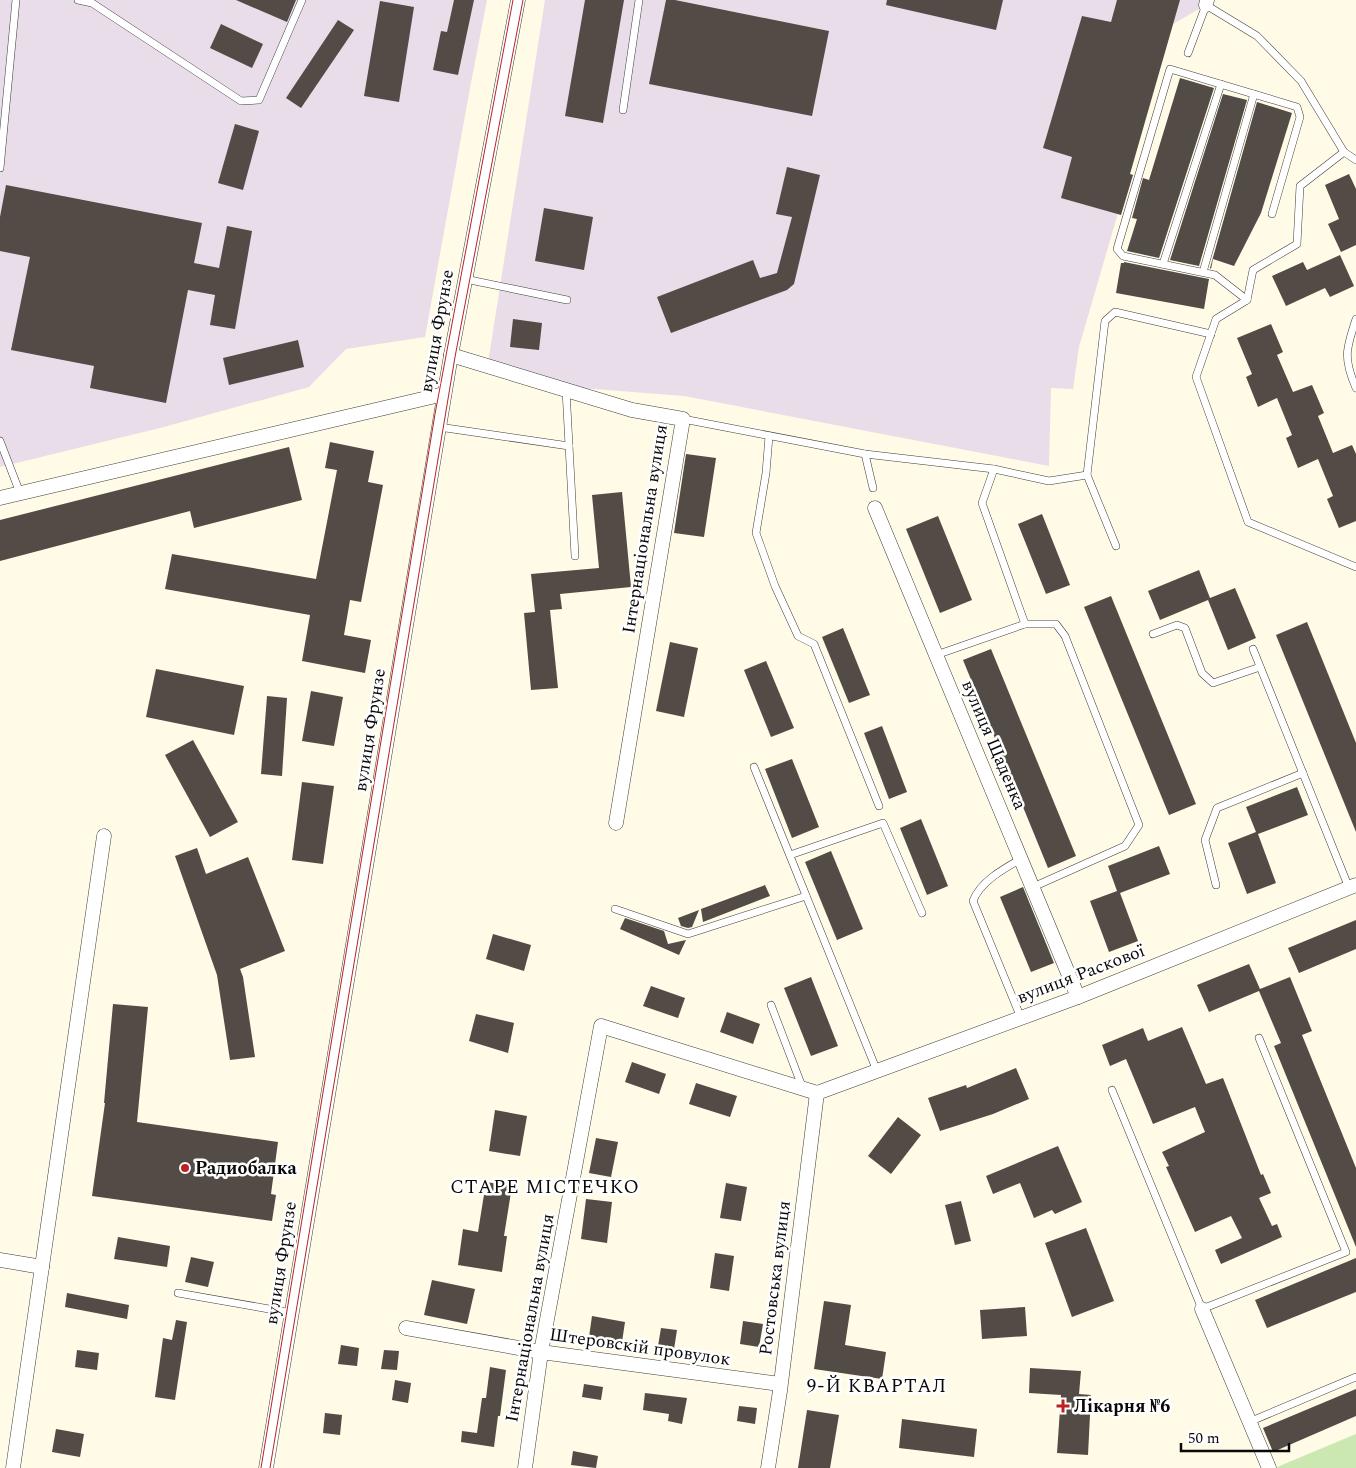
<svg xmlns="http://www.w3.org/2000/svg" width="1356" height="1468" font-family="Spectral,serif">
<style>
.industrial{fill:#e9dde9}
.green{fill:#cbe8b0}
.building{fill:#524b46}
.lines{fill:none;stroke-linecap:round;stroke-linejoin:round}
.lane-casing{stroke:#3c3c3c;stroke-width:8}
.street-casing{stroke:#3c3c3c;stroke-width:15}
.lane{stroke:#fff;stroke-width:7}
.street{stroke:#fff;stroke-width:14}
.tram{stroke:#ba2121;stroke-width:1}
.poi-dot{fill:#ba2121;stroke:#fff;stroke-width:2}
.labels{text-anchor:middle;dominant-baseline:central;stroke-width:5;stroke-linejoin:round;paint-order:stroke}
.street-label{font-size:18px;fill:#090909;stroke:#fff}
.poi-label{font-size:18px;font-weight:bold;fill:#090909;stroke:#fff;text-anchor:start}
.neighbourhood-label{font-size:19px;letter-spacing:1px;fill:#090909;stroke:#fff}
</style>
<rect width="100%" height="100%" fill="#fffbe6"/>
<g class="industrial">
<path d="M0,0h487l-17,88 -45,249 -79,12 -37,38 -145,40 -164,40z"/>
<path d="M545,0h661v5l-33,19 -94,323 -6,42 -22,-1 -2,78 -365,-70 -116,-9 -80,-24z"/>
</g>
<path class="green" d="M1356,1434v34h-78l-1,-1z"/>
<g class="building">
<path d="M236,0h60l-9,22z"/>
<path d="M454,0h20l-16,75 -25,-5 8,-39 6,1z"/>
<path d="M585,0h39l-21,123 -38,-7z"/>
<path d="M666,0h9l154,31 -17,85 -163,-32z"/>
<path d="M887,0h116l-7,30 -110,-25z"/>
<path d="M1117,0h63l-50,174 3,1 -12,40 -60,-17 11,-41 -29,-9 39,-132 29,6z"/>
<path d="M380,1l34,6 -15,95 -35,-6z"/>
<path d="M338,20l16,10 -53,78 -15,-10z"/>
<path d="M221,24l42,20 -11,24 -42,-20z"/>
<path d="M1180,78l34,10 -55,170 -32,-7 10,-32 -5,-1 11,-40 6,2z"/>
<path d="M1223,94l24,6 -48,166 -29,-6z"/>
<path d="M1257,102l35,11 -31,100 -27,53 -21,-7 -2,10 -1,-1z"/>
<path d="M235,124l24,7 -16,59 -25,-7z"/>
<path d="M787,167l33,8 -26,109 -7,6 -116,43 -14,-36 96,-37 7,18 17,-5 15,-56 -16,-3z"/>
<path d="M1349,174l7,15v56l-15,7 -13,-28 11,-5 -14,-34z"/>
<path d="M6,185l196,38 -8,40 25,5 8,-42 25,5 -17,98 -25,-4 5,-30 -27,-5 -22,113 -76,-15 4,-22 -83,-16 19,-93 -30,-6v-34z"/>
<path d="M544,208l49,9 -9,53 -49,-9z"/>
<path d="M1340,255l14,31 -24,11 -5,-9 -39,18 -14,-30 31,-14 4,8z"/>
<path d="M1124,262l85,17 -5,30 -88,-16 5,-30h3z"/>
<path d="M513,319l29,4 -3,27 -29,-3z"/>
<path d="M1271,324l12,28 -6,3 16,37 19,-7 12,28 -6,3 15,37 19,-8 4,9v67l-17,7 -12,-29 6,-3 -15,-37 -20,9 -12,-30 6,-3 -15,-37 -19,9 -12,-30 6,-3 -15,-36z"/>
<path d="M298,340l6,27 -75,18 -6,-27z"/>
<path d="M330,442l44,9 -6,31 15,3 -22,117 -11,-2 -6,35 27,5 -6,33 -63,-12 8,-46 -145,-26 7,-35 144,25 21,-109 -12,-2z"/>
<path d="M289,447l13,53 -108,28 -4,-17 -190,50v-41z"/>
<path d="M686,454l30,4 -12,79 -30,-4z"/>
<path d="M622,492l9,95 -71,7 2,15 -12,1 8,78 -27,2 -7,-77 11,-1 -4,-38 68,-6 -7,-73z"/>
<path d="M1042,514l28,71 -24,9 -28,-70z"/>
<path d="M938,516l34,84 -32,13 -34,-84z"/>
<path d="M1199,570l11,28 25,-10 21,50 -28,12 -20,-50 -48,20 -12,-29z"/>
<path d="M1111,596l85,208 -27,11 -85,-208z"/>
<path d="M1307,622l49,121v89l-80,-197z"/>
<path d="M843,628l27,67 -21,8 -27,-66z"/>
<path d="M670,642l28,6 -14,69 -28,-6z"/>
<path d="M991,649l85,207 -28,12 -85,-208z"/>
<path d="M766,661l28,67 -23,9 -27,-67z"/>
<path d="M156,669l88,17 -10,49 -88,-18z"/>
<path d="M311,691l32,6 -9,49 -32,-5z"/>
<path d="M267,696l20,2 -5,78 -21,-2z"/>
<path d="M882,726l25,66 -18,7 -25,-66z"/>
<path d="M193,740l45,82 -28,15 -45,-82z"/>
<path d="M792,759l27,68 -27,11 -27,-69z"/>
<path d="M302,782l32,4 -11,78 -31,-4z"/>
<path d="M1297,787l11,28 -50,19 18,49 -29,11 -19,-51 28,-11 -10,-25z"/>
<path d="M921,819l27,67 -21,9 -27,-67z"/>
<path d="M1159,846l11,28 -50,19 18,48 -29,11 -19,-51 27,-10 -9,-25z"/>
<path d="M197,848l9,26 42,-17 37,94 -45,18 3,8 12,80 -25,3 -13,-85 -42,-119z"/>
<path d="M831,851l32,78 -26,11 -32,-78z"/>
<path d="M765,885l5,11 -67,26 -2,-13z"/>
<path d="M1023,887l31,76 -23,9 -31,-75z"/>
<path d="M699,910l-7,17 -4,1 -7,-2 -3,-8z"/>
<path d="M625,918l39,13 4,13 18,-4 -7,15 -59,-26z"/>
<path d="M1356,920v29l-57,24 -11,-25z"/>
<path d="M493,934l38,11 -7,26 -38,-12z"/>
<path d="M1249,964l11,25 30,-12 22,54 -10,4 54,133v79l-82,-201 7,-3 -22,-52 -50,21 -12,-27z"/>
<path d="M811,977l27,69 -27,10 -27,-68z"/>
<path d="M651,986l34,12 -7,20 -35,-12z"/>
<path d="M113,1004l35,3 -11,115 141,20 -7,52 5,1 -4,26 -180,-25 13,-93h-1z"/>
<path d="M727,1012l33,12 -7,20 -33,-12z"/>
<path d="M476,1014l38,9 -6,30 -39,-12z"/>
<path d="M1182,1027l24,57 17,-6 38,97 2,-1 8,19 -12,5 13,28 5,-2 5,13 -61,27 -6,-14 27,-12 -11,-22 -36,16 -29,-65 3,-1 -7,-14 43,-20 -10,-25 -42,17 -27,-65 -16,7 -8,-21 41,-17 5,13z"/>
<path d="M632,1062l34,12 -7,20 -34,-12z"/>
<path d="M1016,1068l13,31 -36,15 -53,17 -12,-33 38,-13 1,3z"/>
<path d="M696,1083l41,13 -7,21 -41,-13z"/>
<path d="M495,1110l32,6 -7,40 -31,-5z"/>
<path d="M898,1117l23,18 -30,39 -23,-18z"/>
<path d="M596,1138l22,4 -7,35 -22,-4z"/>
<path d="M1058,1146l24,56 -27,12 -3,-4 -18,8 -14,-35 -27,11 -7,-18z"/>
<path d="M486,1182l26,4 -8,50h3l-5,36 -44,-7 5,-36 15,3z"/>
<path d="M726,1183l21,4 -6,34 -21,-3z"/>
<path d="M586,1199l26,3 -5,41 -26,-4z"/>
<path d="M961,1201l10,40 -16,4 -10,-40z"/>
<path d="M1086,1228l28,73 -42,16 -27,-74z"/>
<path d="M118,1237l52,9 -3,21 -53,-8z"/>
<path d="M715,1253l19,3 -5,35 -19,-3z"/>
<path d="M191,1257l23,5 -6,25 -23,-5z"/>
<path d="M1356,1258v34l-89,36 -12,-28z"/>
<path d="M432,1280l43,9 -8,35 -43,-9z"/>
<path d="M67,1293l62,12 -2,14 -62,-12z"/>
<path d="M824,1301l27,4 -6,40 41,7 -4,27 -68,-10z"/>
<path d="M1025,1307l2,29 -45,3 -2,-29z"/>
<path d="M592,1316l33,6 -3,20 -33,-5z"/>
<path d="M176,1320l11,2 -12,78 -20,-3 8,-59 9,2z"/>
<path d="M743,1321l20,3 -4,23 -19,-3z"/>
<path d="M661,1328l16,2 -3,19 -16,-3z"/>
<path d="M341,1345l18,3 -2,18 -19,-2z"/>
<path d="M77,1350l22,3 -2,17 -22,-3z"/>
<path d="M384,1350l15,1 -2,19 -16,-1z"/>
<path d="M490,1367l16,3 -6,46h-2l-4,31 -33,-5 1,-11 15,2 5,-35h4z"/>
<path d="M1030,1368l51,3 -2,23 12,1 -3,60 -31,-2 4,-58 -32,-2z"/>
<path d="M395,1380l16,3 -3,20 -16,-3z"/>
<path d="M584,1384l19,3 -2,13 -19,-3z"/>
<path d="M1356,1389v27l-83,36 -10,-24z"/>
<path d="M645,1393l42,5 -5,26 -14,-3 1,-7 -26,-4z"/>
<path d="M739,1406l18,2 -2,16 -18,-3z"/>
<path d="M807,1410l32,5 -9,53h-32z"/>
<path d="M325,1413l17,2 -2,20 -17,-2z"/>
<path d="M902,1419l75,10 -3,28 -75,-9z"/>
<path d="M56,1429l28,5 -4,23 -28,-5z"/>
<path d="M573,1451l25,5 -2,12 -25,-3z"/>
</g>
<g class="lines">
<g class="lane-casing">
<g id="lane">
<path d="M78,0l14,3 149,98 18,-1 43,-100"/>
<path d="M1188,53l18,-48 51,31 44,45 43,71 12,8"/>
<path d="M623,110l16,-110"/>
<path d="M1344,152l-44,34 -3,58 -44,26 -6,30 -31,19 -20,58 52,145 108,45"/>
<path d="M0,168l16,-168"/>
<path d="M1163,264l58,-180"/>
<path d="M1203,272l51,-178"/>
<path d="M465,279l102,21"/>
<path d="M1247,300l-32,-25 -92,-19 -6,-7 53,-180 127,38 3,10 -28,97"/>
<path d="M1356,319c-10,30 -13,39 0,69"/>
<path d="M566,390l9,166"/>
<path d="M683,419l182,35 129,15 55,12 38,-6"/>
<path d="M439,427l130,19"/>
<path d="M769,436l-3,37 -10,60 19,53 23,50 16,8 65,162"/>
<path d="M0,441l20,52"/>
<path d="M865,454l8,34"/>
<path d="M994,469l-12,34 43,121"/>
<path d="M1116,546l-29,-71 18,-154 10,-9 96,22"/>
<path d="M1153,634l24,-9 8,3 17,45 11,10 47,-16"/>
<path d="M1253,649l96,239"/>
<path d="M936,655l89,-31h31l9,12 74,189 -14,21 -92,41"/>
<path d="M754,767l123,304"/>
<path d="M790,855l93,-32 39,90"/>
<path d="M1021,859c-18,10 -41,23 -48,42l48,117"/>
<path d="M1216,885l-11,-45 12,-32 86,-35"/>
<path d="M615,909l73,25 118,-38"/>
<path d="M771,1005l32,84"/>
<path d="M1112,1090l90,219 144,-57 -87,-214"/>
<path d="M178,1293l114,20"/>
<path d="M1249,1422l107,-45"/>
</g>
</g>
<g class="street-casing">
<g id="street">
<path d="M1206,5l1,-5"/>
<path d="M451,355l181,55 51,9 -67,404"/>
<path d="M0,498l444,-104"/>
<path d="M875,508l203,489"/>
<path d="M817,1093l261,-96 278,-112"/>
<path d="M0,1260l42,7"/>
<path d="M1202,1309l67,159"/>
<path d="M406,1328l135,24 239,32"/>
<path d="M13,1468l91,-632"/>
<path d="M266,1468l185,-1113 67,-355"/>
<path d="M525,1468l16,-116 60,-326 216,67"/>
<path d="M768,1468l12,-77 37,-298"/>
</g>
</g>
<use href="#lane" class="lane"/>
<use href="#street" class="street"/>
<g class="tram">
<path d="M261,1468l174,-1054 78,-414"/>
<path d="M270,1468l185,-1111 68,-357"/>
</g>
</g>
<g class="poi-dot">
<circle cx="185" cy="1168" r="5"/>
<path d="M1060.5 1398.5h5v5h5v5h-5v5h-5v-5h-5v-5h5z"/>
</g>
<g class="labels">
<g class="street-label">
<text transform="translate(437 331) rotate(-80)">вулиця Фрунзе</text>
<text transform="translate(645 529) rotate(-81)">Інтернаціональна вулиця</text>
<text transform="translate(370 730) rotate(-81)">вулиця Фрунзе</text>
<text transform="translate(994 745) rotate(67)">вулиця Щаденка</text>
<text transform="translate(1081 974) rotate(-21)">вулиця Раскової</text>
<text transform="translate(281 1263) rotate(-81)">вулиця Фрунзе</text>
<text transform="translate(775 1278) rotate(-83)">Ростовська вулиця</text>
<text transform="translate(530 1318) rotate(-80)">Інтернаціональна вулиця</text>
<text transform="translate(640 1347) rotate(8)">Штеровскій провулок</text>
</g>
<g class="poi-label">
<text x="195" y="1168">Радиобалка</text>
<text x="1074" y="1406">Лікарня №6</text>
</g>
<g class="neighbourhood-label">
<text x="545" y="1187">СТАРЕ МІСТЕЧКО</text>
<text x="877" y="1386">9-Й КВАРТАЛ</text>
</g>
</g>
<path d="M1181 1443v8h108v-8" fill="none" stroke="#090909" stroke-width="2.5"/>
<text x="1188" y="1443" font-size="15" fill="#090909" stroke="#ffffff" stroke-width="4" paint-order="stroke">50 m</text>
</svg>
